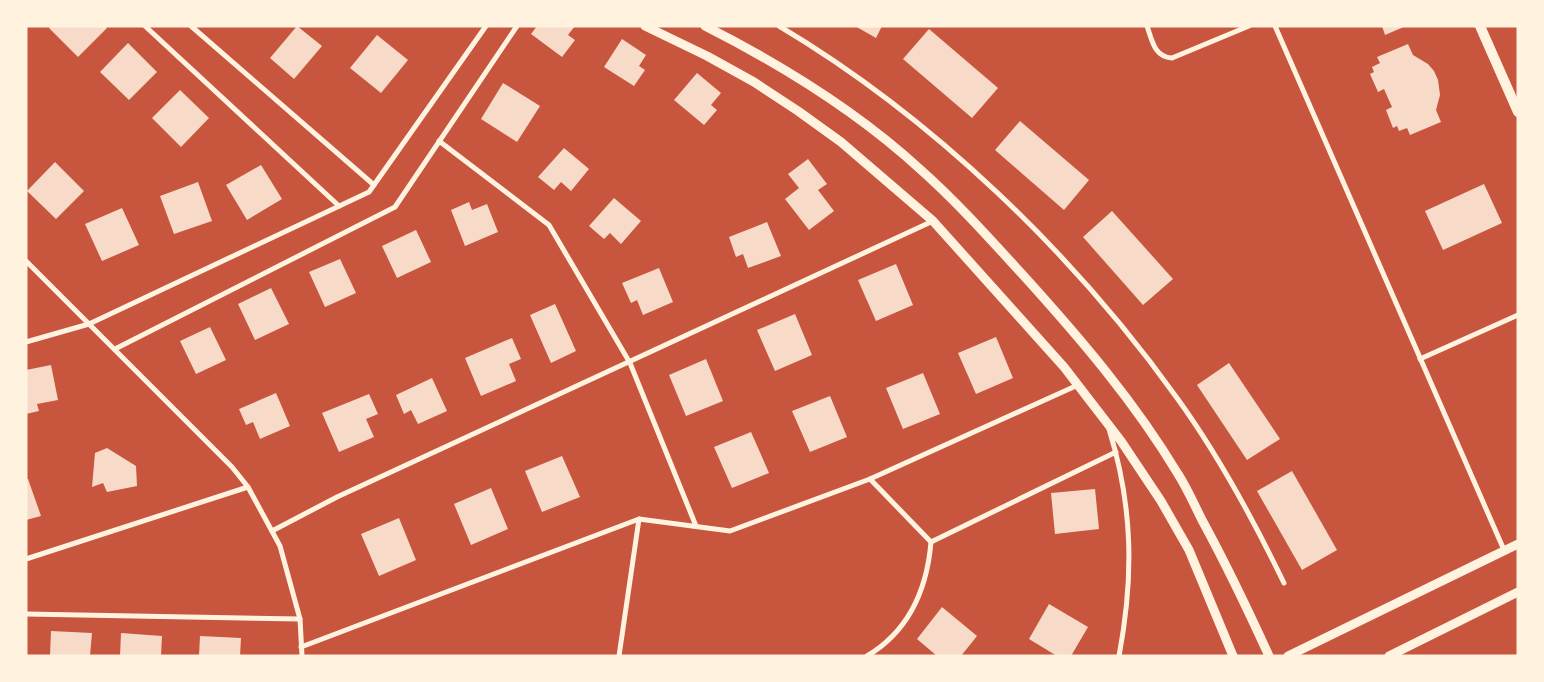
<svg xmlns="http://www.w3.org/2000/svg" width="1544" height="682" font-family="Lato,sans-serif">
<style>
.building{fill:#f7dbc8}
.lines{fill:none;stroke-linecap:round;stroke-linejoin:round}
.minor{stroke:#fff3e0;stroke-width:5}
.tertiary{stroke:#fff3e0;stroke-width:9}
.secondary{stroke:#fff3e0;stroke-width:10}
</style>
<rect width="100%" height="100%" fill="#c8553d"/>
<g class="building">
<path d="M51,26h54l2,2 -29,29 -29,-29z"/>
<path d="M297,26l25,20 -28,33 -24,-21z"/>
<path d="M537,26h38l-7,9 7,5 -13,17 -31,-23z"/>
<path d="M855,26h27l-6,12z"/>
<path d="M1382,26h24l-21,9z"/>
<path d="M929,29l69,59 -26,30 -69,-59z"/>
<path d="M377,35l31,25 -27,33 -31,-25z"/>
<path d="M622,39l24,16 -7,11 6,4 -11,16 -30,-19z"/>
<path d="M128,43l29,29 -28,28 -29,-28z"/>
<path d="M1408,44l5,11 15,9 6,7 4,9 2,15 -4,15 5,12 -31,13 -3,-7 -8,3 -2,-5 -4,2 -7,-18 6,-3 -8,-18 -6,3 -8,-18 4,-2 -2,-5 8,-4 -3,-6z"/>
<path d="M697,73l24,20 -10,12 6,5 -13,15 -30,-25z"/>
<path d="M503,83l37,23 -23,36 -36,-23z"/>
<path d="M180,90l29,28 -28,29 -29,-29z"/>
<path d="M1020,121l69,59 -25,30 -69,-60z"/>
<path d="M564,148l25,21 -18,22 -10,-9 -7,8 -16,-13z"/>
<path d="M808,159l19,25 -9,6 16,21 -25,19 -24,-31 14,-11 -11,-14z"/>
<path d="M55,162l29,29 -28,28 -29,-28z"/>
<path d="M261,165l21,34 -35,21 -21,-35z"/>
<path d="M198,182l14,39 -38,13 -14,-38z"/>
<path d="M1484,184l18,39 -59,27 -18,-39z"/>
<path d="M614,198l27,23 -20,23 -11,-11 -6,6 -15,-13z"/>
<path d="M469,202l3,8 15,-6 11,28 -33,14 -14,-36z"/>
<path d="M122,208l17,37 -37,16 -17,-37z"/>
<path d="M1112,211l61,68 -30,26 -60,-68z"/>
<path d="M767,222l14,34 -33,12 -5,-14 -7,3 -7,-20z"/>
<path d="M416,230l15,32 -34,16 -15,-32z"/>
<path d="M340,259l16,34 -31,14 -16,-35z"/>
<path d="M896,264l17,41 -37,16 -18,-41z"/>
<path d="M659,268l14,34 -30,13 -6,-15 -6,3 -9,-20z"/>
<path d="M271,288l18,36 -34,16 -17,-36z"/>
<path d="M555,304l21,47 -25,12 -21,-48z"/>
<path d="M795,314l17,41 -37,16 -18,-41z"/>
<path d="M210,327l16,33 -30,14 -16,-33z"/>
<path d="M996,337l17,41 -37,16 -18,-41z"/>
<path d="M512,338l9,21 -12,5 7,17 -35,15 -16,-38z"/>
<path d="M706,359l17,42 -37,15 -17,-41z"/>
<path d="M1229,363l51,76 -33,21 -50,-75z"/>
<path d="M51,365l7,35 -21,4 2,7 -13,3v-44z"/>
<path d="M923,373l17,41 -37,15 -17,-41z"/>
<path d="M432,378l15,33 -29,13 -7,-14 -7,4 -8,-19z"/>
<path d="M276,393l14,33 -30,13 -7,-17 -7,3 -7,-16z"/>
<path d="M369,394l9,20 -12,5 8,18 -35,15 -17,-39z"/>
<path d="M830,396l17,41 -37,15 -18,-41z"/>
<path d="M751,432l18,41 -37,15 -18,-41z"/>
<path d="M107,448l29,18 1,20 -30,6 -4,-9 -11,4 3,-34z"/>
<path d="M562,456l18,41 -38,15 -17,-41z"/>
<path d="M1292,471l45,79 -35,20 -45,-79z"/>
<path d="M26,479h2l13,37 -15,4z"/>
<path d="M491,488l17,41 -37,16 -17,-41z"/>
<path d="M1095,489l4,40 -44,5 -4,-41z"/>
<path d="M399,518l17,42 -37,16 -18,-42z"/>
<path d="M1049,604l39,23 -17,29h-14l-28,-17z"/>
<path d="M942,607l35,29 -16,20h-24l-20,-17z"/>
<path d="M51,631l41,2 -2,23h-40z"/>
<path d="M121,633l41,3 -1,20h-41z"/>
<path d="M200,636l41,2 -1,18h-41z"/>
</g>
<g class="lines">
<g class="minor">
<path d="M145,26l194,180"/>
<path d="M191,26l183,159"/>
<path d="M779,26c153,91 295,228 398,372 42,58 76,121 107,185"/>
<path d="M1147,26c5,14 7,31 25,32l77,-32"/>
<path d="M1275,26l229,524"/>
<path d="M439,141l110,84 81,138 66,163"/>
<path d="M26,261l206,206 16,20 32,59 20,73 2,37"/>
<path d="M26,342l63,-18 280,-132 117,-166"/>
<path d="M115,349l280,-142 122,-181"/>
<path d="M1420,359l98,-44"/>
<path d="M1109,429c24,77 25,148 10,227"/>
<path d="M870,479l61,63"/>
<path d="M272,531l65,-34 596,-276"/>
<path d="M26,559l222,-72"/>
<path d="M26,614l274,5"/>
<path d="M301,647l338,-128 91,12 140,-52 208,-94"/>
<path d="M619,656l20,-137"/>
<path d="M867,656c42,-25 60,-67 64,-114l185,-90"/>
</g>
<g class="tertiary">
<path d="M645,26l62,30 47,26 44,29 43,31 92,79 131,146 57,74 40,60 28,49 44,106"/>
<path d="M705,26c77,39 152,85 216,144 37,33 69,69 102,105 57,63 111,126 155,199 9,14 16,30 24,46 24,44 46,90 67,136"/>
<path d="M1288,656l230,-112"/>
<path d="M1389,656l129,-64"/>
</g>
<path class="secondary" d="M1480,26l38,86"/>
</g>
<rect width="1544" height="682" fill="none" stroke="#fff3e0" stroke-width="55"/>
</svg>
